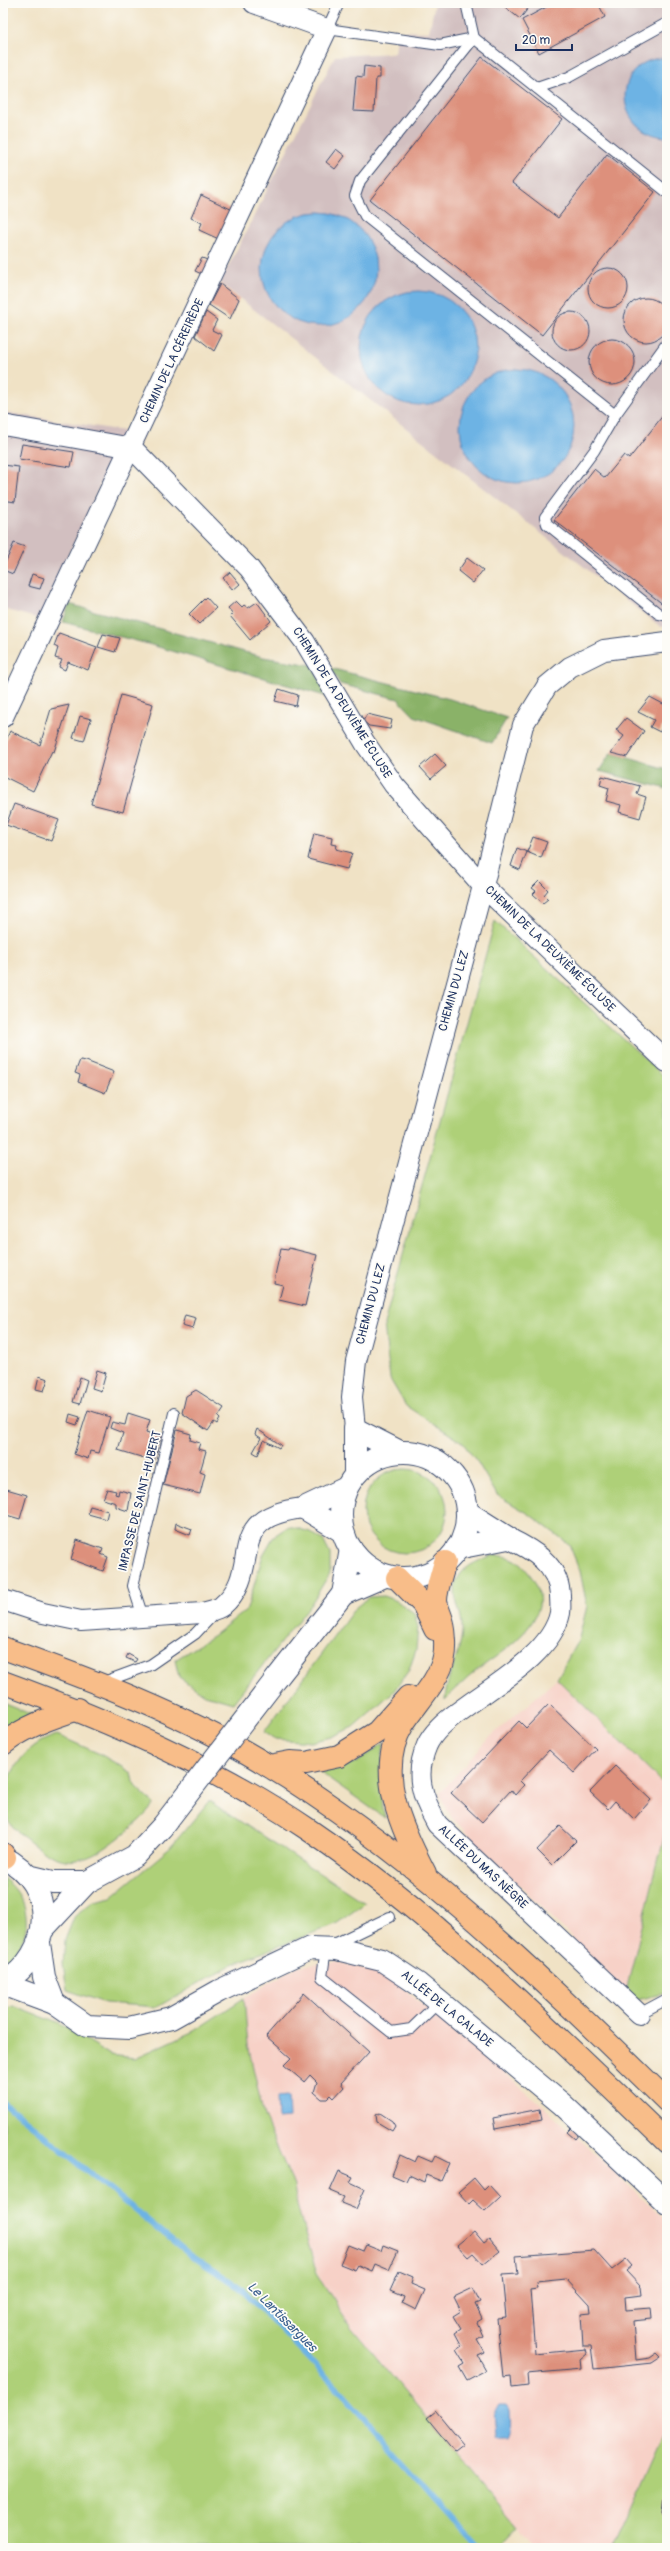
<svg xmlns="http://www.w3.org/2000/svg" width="670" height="2551" font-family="Pangolin,sans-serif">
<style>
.built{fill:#f7d1c7}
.industrial{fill:#d2bfc0}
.green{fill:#aed078;stroke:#64806b}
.forest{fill:#8ab268;stroke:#527063}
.water{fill:#6db3e4;stroke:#4471a1}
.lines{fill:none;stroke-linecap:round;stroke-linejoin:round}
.stream{stroke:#6db3e4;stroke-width:5.5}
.building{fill:#dd907b}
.service-casing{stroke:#3b4a6d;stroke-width:12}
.minor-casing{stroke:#3b4a6d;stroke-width:22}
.tertiary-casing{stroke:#3b4a6d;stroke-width:24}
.primary-casing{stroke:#3b4a6d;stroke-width:24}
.service{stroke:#fff;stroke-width:10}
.minor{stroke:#fff;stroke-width:20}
.tertiary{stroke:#fff;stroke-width:22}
.primary{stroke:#f8bd89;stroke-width:22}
.tertiary-bridge-casing{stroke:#3b4a6d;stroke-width:24;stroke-linecap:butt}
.tertiary-bridge{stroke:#fff;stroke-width:22}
.labels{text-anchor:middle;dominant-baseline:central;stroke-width:3.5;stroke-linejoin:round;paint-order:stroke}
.street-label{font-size:12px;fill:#1b2f5e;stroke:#fdfcf7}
.water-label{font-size:13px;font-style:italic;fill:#385d8d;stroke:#fdfcf7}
</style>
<rect width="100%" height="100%" fill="#fdfcf7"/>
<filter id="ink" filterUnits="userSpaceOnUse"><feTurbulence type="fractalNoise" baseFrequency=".025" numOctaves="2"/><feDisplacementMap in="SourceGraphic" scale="8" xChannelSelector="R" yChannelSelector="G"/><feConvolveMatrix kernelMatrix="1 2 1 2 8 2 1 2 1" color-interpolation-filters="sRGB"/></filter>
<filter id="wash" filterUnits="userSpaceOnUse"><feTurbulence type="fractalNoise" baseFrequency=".012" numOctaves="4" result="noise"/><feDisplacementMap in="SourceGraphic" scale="16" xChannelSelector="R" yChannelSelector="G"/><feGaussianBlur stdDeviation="0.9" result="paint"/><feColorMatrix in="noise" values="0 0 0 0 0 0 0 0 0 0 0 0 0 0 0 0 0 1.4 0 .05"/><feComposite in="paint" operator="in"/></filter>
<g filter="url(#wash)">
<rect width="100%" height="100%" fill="#f0e2c5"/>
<g class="built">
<path d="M557,1679l110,108v38l-41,166 -174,-173 -13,-24 49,-55z"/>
<path d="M338,1962l48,12 160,134 121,114v205l-10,17 -46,104h-75l-176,-211 -23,-29 -12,-20 -13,-32 -15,-51 -3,-19 -30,-69 -16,-72 -4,-47 54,-32z"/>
</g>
<g class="industrial">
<path d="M435,3h232v623l-6,1 -441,-344 115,-227 60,-3 3,-22 31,1z"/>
<path d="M3,412l121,19 -84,188 -37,-10z"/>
</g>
<g class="green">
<path d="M495,921l172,158v708l-110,-108 22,-41 8,-32 -7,-35 -11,-27 -40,-30 -32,-19 -19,-32 -16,-21 -56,-36 -16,-27 -6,-55z"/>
<circle cx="405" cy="1511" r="42"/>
<path d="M289,1526l21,6 13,8 7,14v19l-19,31 -78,99 -28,-8 -26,-18 -4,-17 39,-25 33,-26 16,-54 11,-19z"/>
<path d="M493,1555c20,1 26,5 38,21 30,41 -27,74 -55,95 -11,9 -21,19 -31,29 1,-23 15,-44 17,-68 2,-20 -15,-38 -2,-57 6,-10 23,-16 33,-20z"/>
<path d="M383,1596l14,5 17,12 4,14 -2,23 -7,20 -16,22 -40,35 -22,10 -20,5 -36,-3 -11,-7 91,-124 14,-11z"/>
<path d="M3,1703l30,12 -17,6 -13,9z"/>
<path d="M57,1735l43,19 32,19 3,13 19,18c-9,13 -22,23 -34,33 -13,10 -27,21 -43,23 -14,3 -30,-6 -42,-14 -10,-8 -24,-18 -29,-30 -6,-38 18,-72 51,-81z"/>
<path d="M384,1743c-3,26 -5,49 1,75l-65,-46 37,-10z"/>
<path d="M209,1801l156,102 -29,21 -103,40 -76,43 -52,-4 -38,-13 -4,-26 2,-24 10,-25 19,-14 17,-4 59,-49z"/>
<path d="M667,1825v168l-30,7 -11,-9z"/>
<path d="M3,1878c30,21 32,64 0,85z"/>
<path d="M244,1998l4,47 16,72 30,69 3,19 20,69 34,53 167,200 -20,21h-495v-537l10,-5 47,18 50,31 25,3 59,-27z"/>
<path d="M667,2427v121h-56l46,-104z"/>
</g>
<g class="forest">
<path d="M69,604l194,53 49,8 16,32 -180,-53 -85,-22z"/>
<path d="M330,668l120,31 57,19 -15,25 -78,-27 -16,-17 -58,-15z"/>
<path d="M611,753l56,16v20l-68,-18z"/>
</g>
<g class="water">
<path d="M667,58v79h-2c-56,-6 -51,-81 2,-79z"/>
<circle cx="319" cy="269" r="57"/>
<circle cx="418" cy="348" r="57"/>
<circle cx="517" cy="426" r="57"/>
<path d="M288,2096l1,22 -11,1 -1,-22z"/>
<path d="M498,2406h8l4,5 1,24 -2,5h-10l-3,-2 -2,-27z"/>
</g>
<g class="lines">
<path class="stream" d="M3,2102l186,152 55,37 101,105 135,152"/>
</g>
<g id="blocks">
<g class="building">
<path d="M508,3h24l-12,16 -15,-12z"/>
<path d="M554,3h44l7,14 -66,36 -17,-33z"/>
<path d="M482,57l80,62 -50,64 46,35 49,-64 48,38 -113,143 -172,-135z"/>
<path d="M364,66l16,2v10h-4l-2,34 -21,-1 3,-35 7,1z"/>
<path d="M336,149l9,7 -10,13 -9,-7z"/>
<path d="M201,195l36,17 -14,29 -24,-11 3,-7 -11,-5z"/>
<path d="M202,258l11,4 -7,14 -11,-5z"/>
<circle cx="608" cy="288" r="20"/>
<path d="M220,284l19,15 -9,20 -21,-14z"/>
<circle cx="646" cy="320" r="22"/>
<path d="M206,312l11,8 -5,10 10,5 -8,16 -19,-15z"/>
<circle cx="571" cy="331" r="19"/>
<circle cx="612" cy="362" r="23"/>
<path d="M664,414l3,3v185l-3,3 -110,-85 40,-51 11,9 19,-23 5,4z"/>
<path d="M22,444l52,8 -3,15 -52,-8z"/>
<path d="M3,465l16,2 -4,35 -12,-2z"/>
<path d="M14,543l11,4 -12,27 -10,-4v-2z"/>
<path d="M467,558l16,12 -10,13 -15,-12z"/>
<path d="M230,572l10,12 -7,6 -10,-12z"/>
<path d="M32,574l12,4 -4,11 -12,-3z"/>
<path d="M206,597l10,11 -17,16 -10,-10z"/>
<path d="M236,601l6,6 2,-2 4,3 9,-6 14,19 -21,19 -20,-24 3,-2 -5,-6z"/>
<path d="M59,633l38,14 -9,23 -20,-8 -3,8 -6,-3 3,-7 -7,-2 3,-10 -4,-2z"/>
<path d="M103,634l17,4 -5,14 -17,-5z"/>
<path d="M279,689l19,6 -2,11 -21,-5z"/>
<path d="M121,695l32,9 -30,108 -32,-8z"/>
<path d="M650,697l17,9v21l-4,-2 -3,7 -10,-5 4,-7 -16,-8z"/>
<path d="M69,705l-15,47 -2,-1 -19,40 -30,-15v-29l7,-16 30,14 11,-36z"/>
<path d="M367,714l25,6 -2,9 -21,-3 -6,-5z"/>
<path d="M80,716l11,3 -7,22 -11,-3z"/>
<path d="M626,718l18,13 -17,26 -16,-4 13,-17 -8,-6z"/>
<path d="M435,754l11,12 -15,13 -11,-12z"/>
<path d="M602,776l38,10 -3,8 9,3 -6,21 -21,-6 2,-7 -15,-4 3,-13 -9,-3z"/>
<path d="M14,804l45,16 -8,21 -45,-16z"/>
<path d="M314,833l18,4 -1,7 6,1 -1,4 16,4 -5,16 -39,-10z"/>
<path d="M533,837l14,5 -6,16 -14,-6z"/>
<path d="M517,848l10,4 -7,18 -9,-4z"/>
<path d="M539,881l9,9 -4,5 4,4 -5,4 -10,-9 3,-3 -4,-3z"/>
<path d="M80,1060l6,1 28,11 -9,21 -27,-11 2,-7 -5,-2z"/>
<path d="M289,1248l28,7 -12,51 -26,-6 4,-15 -9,-2 2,-12 5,-22 7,1z"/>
<path d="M185,1315l11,3 -3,11 -11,-3z"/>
<path d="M97,1370l9,3 -5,18 -9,-3z"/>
<path d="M39,1376l9,3 -4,12 -8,-2z"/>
<path d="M80,1377l7,3 -7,24 -7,-2z"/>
<path d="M196,1390l28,18 -6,9 2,2 -3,5 -3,-2 -6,9 -26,-18 4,-17z"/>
<path d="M88,1410l22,7 -11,36 -9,-2 -2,8 -14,-5z"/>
<path d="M128,1413l22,7 -4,12 15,5 -7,24 -36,-11 5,-17 -13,-5 2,-6 13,3z"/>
<path d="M70,1414l10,3 -3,8 -9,-3z"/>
<path d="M257,1429l24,16 -2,3 -15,-8 -6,15 -5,-3 8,-14 -6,-4z"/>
<path d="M177,1430l14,4 -1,6 10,3 -2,6 8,2 -6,21 5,2 -5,20 -37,-9z"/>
<path d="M3,1488l24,7 -7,24 -17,-5z"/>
<path d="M107,1489l9,2 -1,3 3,1 1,-5 12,3 -3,18 -12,-4v-4l-13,-4z"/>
<path d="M90,1506l18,5 -2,8 -18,-5z"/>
<path d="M176,1523l16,6 -2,6 -15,-6z"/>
<path d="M77,1540l26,9 -2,5 7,3 -5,14 -32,-12z"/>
<path d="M128,1654l9,5 -2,3 -9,-4z"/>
<path d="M549,1704l47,45 -22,24 -25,-23 -29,31 4,4 -9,10 -4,-5 -29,32 -31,-29 68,-72 7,7z"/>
<path d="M615,1766l36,34 -17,19 -19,-18 -7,8 -18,-17z"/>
<path d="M560,1826l16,15 -24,24 -15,-15z"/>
<path d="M304,1993l65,59 -28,31 3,4 -10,11 -3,-3 -4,4h-5l-8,-7 3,-10 -7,-7 -6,7 -20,-17 7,-7 -25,-22z"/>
<path d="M540,2109l2,11 -47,9 -2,-11z"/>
<path d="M380,2113l12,8 3,5 -3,5 -15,-9 -1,-7z"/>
<path d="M572,2127l7,7 -4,5 -8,-7z"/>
<path d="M400,2155l15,7 3,-6 14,6 3,-6 14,7 -8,18 -15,-6 -2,7 -15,-7 -3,6 -14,-6z"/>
<path d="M339,2171l14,6 -3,5 15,7 -9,20 -15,-6 3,-6 -14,-6z"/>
<path d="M474,2178l10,12 5,-5 11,12 -15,14 -12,-11 -4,4 -11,-12z"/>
<path d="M474,2231l10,12 5,-4 10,12 -16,13 -10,-11 -5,4 -11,-12z"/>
<path d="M348,2245l15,6 3,-6 15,6 2,-6 15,6 -9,19 -14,-6 -3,7 -14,-6 -3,5 -15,-6z"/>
<path d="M594,2250l18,20 14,-11 6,7 -6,5 15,16 1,8 -17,2 1,13 25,-2 1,11 -19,2 3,39 14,-2 7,-5 4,4 -9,6 -58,6 -3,-23h-8l-2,-32 10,-1 -1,-8 -24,-26 -30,3 1,6 -7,1 5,65 51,-5 1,4 -7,6 1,10 -54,5 1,12 -16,2 -1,-12 -8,1 -6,-59 9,-1 -4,-42 16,-1 -2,-18z"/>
<path d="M399,2271l14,6 -2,7 14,6 -9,20 -14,-7 2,-6 -14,-6z"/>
<path d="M473,2288l7,14 -5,2 7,15 -5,3 6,14 -6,3 8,14 -7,3 8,14 -19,10 -8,-14 5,-3 -8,-13 6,-4 -7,-13 6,-4 -8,-13 8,-5 -7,-14z"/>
<path d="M436,2411l27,33 -9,7 -27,-33z"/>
<path d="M663,2497h4v18h-6z"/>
</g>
</g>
</g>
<g filter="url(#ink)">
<use href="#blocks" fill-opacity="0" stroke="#3b4a6d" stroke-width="1"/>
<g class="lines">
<g class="service-casing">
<g id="service">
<path d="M339,3l-12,26 113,16 34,-7 193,154"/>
<path d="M466,3l8,35 -114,143 -5,15 10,20 250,199"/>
<path d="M537,88l32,-11 98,-54"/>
<path d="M667,343l-52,72 -21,36 -49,66 2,7 112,90 8,2"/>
<path d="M143,1617l-10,-31 41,-173"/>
<path d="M101,1683l49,-18 45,-31 20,-21"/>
<path d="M390,1917l-64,31 -4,29 69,55 20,-3 28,-27"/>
<path d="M639,2014l28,-15"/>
</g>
</g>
<g class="minor-casing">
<g id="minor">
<path d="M3,425l129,23 117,120 56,74 60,101 29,42 89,101 184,176"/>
<path d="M3,717l324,-688 -73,-26"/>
<path d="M355,1429l-3,-32 4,-36 127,-475 40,-161 24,-39 23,-19 34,-17 63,-8"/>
<path d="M508,1538c25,12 50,26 52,57 0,5 1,12 0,18 -8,41 -68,73 -99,97 -13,9 -27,20 -34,35 -13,30 -5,52 10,79l202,190"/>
<path d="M3,1600l40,13 38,8 121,-8c6,-2 15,-3 20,-7 44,-37 -3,-89 82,-98"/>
</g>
</g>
<g class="tertiary-casing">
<g id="tertiary">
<circle cx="404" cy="1515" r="63"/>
<path d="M355,1474v-45l45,23"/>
<path d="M304,1508l42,-20"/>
<path d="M304,1508l38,23"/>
<path d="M467,1512l41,26"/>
<path d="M457,1548l51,-10"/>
<path d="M343,1594l8,-45"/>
<path d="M277,1678l66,-84 42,-18"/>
<path d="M3,1857c55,27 51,97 0,126"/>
<path d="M28,1876l25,6h34"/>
<path d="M43,1929l44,-47 48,-26 27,-29"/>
<path d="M39,1943l5,34 10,26"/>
<path d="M3,1984l51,19 33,23 42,2 42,-10 48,-27 91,-43 27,1 45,11 36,24 144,120 105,99"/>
</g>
</g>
<g class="primary-casing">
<g id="primary">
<path d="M397,1578l26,26 12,25"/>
<path d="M3,1648c80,29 162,59 237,101 161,91 296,223 427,352"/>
<path d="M3,1682c106,39 212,84 306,148 131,89 244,202 358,312"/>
<path d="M3,1744c23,-18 47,-26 75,-35"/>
<path d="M269,1766l21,-4 16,1 33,-7 38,-24 31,-35"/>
<path d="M3,1854l2,3"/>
<path d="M425,1873c-23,-44 -51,-101 -22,-149 12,-19 37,-44 41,-67 2,-8 1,-24 -1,-33 -1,-7 -6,-15 -7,-23 0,-12 6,-27 9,-39"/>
</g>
</g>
<use href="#service" class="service"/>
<use href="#minor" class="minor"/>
<use href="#tertiary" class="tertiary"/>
<use href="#primary" class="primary"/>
<g class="tertiary-bridge-casing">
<path id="tertiary-bridge" d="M162,1827l115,-149"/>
</g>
<use href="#tertiary-bridge" class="tertiary-bridge"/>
</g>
</g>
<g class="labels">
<g class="street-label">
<text transform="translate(172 361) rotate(-65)">CHEMIN DE LA CÉREIRÈDE</text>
<text transform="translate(342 703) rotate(58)">CHEMIN DE LA DEUXIÈME ÉCLUSE</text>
<text transform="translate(550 949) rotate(44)">CHEMIN DE LA DEUXIÈME ÉCLUSE</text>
<text transform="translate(454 991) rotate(-74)">CHEMIN DU LEZ</text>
<text transform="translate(371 1304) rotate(-75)">CHEMIN DU LEZ</text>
<text transform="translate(140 1501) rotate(-76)">IMPASSE DE SAINT-HUBERT</text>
<text transform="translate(483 1867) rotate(43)">ALLÉE DU MAS NÈGRE</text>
<text transform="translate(447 2009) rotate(39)">ALLÉE DE LA CALADE</text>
</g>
<g class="water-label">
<text transform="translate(282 2317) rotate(45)">Le Lantissargues</text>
</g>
</g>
<rect width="670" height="2551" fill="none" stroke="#fdfcf7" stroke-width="16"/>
<path d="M516 44v6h56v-6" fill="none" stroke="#1b2f5e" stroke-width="2"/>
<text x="522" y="44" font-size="12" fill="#1b2f5e" stroke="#fdfcf7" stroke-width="3" paint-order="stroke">20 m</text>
</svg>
